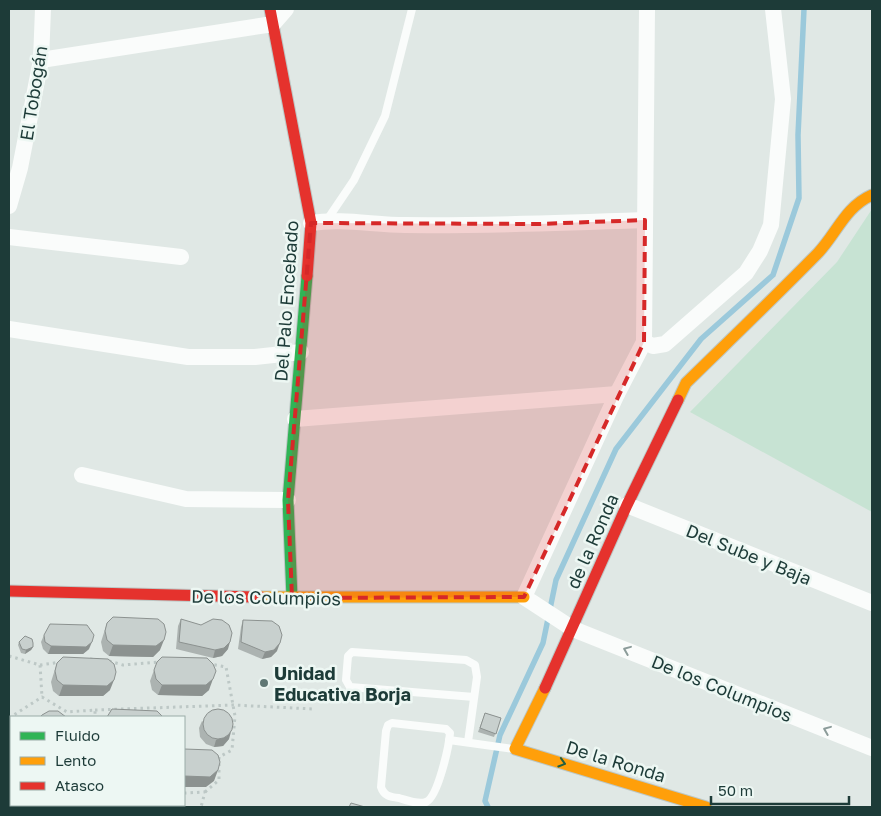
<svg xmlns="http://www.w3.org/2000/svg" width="881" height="816" font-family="'Golos Text',sans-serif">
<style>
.green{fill:#c7e3d3}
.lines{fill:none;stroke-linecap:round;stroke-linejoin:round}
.stream{stroke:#9bc9db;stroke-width:5.5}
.fast-casing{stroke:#bcc7c5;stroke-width:13}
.slow-casing{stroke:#bcc7c5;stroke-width:13}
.jam-casing{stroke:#bcc7c5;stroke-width:13}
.path{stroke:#bdc8c6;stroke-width:3;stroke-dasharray:2.5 4;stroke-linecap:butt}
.lane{stroke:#fafcfb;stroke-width:8}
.street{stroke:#fafcfb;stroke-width:16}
.fast{stroke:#30b455;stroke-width:11}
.slow{stroke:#ff9f0a;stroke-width:11}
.jam{stroke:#e5322d;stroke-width:11}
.wall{fill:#acb3b1}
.shaded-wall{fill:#8c9290}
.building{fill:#c8d0ce;stroke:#8c9290}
.oneway{stroke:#8c9c9a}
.oneway2{stroke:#235f41}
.marked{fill:#d62828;fill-opacity:0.2;stroke:#d62828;stroke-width:4;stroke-dasharray:10 6;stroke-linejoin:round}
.poi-dot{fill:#617875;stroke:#edf7f3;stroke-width:2}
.labels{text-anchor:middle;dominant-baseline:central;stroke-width:5;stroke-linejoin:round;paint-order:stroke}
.street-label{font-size:18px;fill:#1d3b38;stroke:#edf7f3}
.poi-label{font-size:18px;font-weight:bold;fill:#1d3b38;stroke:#edf7f3;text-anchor:start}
</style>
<rect width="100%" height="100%" fill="#e0e8e5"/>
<path class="green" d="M872,209v303l-182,-100 147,-150z"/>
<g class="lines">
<path class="stream" d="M488,807l-3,-6 15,-66 43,-92 13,-63 60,-131 85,-110 72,-64 26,-77 -1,-63 6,-126"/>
<g class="fast-casing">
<path id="fast" d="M292,598l-4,-98 19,-224"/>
</g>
<g class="slow-casing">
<g id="slow">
<path d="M678,400l8,-17c44,-43 89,-86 132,-130 19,-20 27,-46 54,-58"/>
<path d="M261,597h263"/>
<path d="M545,688l-30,61 191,58"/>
</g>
</g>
<g class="jam-casing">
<g id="jam">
<path d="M270,9l41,214 -4,53"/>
<path d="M9,591l252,6"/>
<path d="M545,688l82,-183 51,-105"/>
</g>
</g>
<g class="path">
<path d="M9,656l31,9 2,32"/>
<path d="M90,659l13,1"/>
<path d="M109,661l14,4 37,-3"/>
<path d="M40,665l21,-3"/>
<path d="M95,710l138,-5 81,4"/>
<path d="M9,718l33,-21 25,15 28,-2v7"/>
<path d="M9,731l2,3"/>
<path d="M205,792l14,-12v-23l13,-7 3,-34 -9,-49 -15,-3"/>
<path d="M184,793l21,-1 -4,15"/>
</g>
<g class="lane">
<path d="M327,220l27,-40 31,-64 27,-107"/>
<path d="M392,723l54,6 4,4c-1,13 -12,64 -24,69 -7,3 -20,-2 -27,-4 -9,-1 -15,-2 -18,-11l5,-56 2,-6z"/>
<path d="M449,740l64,9"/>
<path d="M468,742l9,-65 -2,-12 -9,-5 -114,-8 -4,4 -2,24 4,7 124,10"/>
</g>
<g class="street">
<path d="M647,9l-3,333 -27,52 -93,203 49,32 299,119"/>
<path d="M41,60l232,-36 13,-15"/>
<path d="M9,206l11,-38 21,-108 2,-51"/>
<path d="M311,223c31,-5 63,2 94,2 80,1 160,-2 240,-5"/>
<path d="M9,237l172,20"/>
<path d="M9,329l179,28h67l46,-5"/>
<path d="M644,342l9,4 12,-2 81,-71 14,-22 11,-26 12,-126 -10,-90"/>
<path d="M295,419l322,-25"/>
<path d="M82,475l104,24 102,1"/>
<path d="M627,505l245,98"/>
</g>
<use href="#fast" class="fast"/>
<use href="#slow" class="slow"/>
<use href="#jam" class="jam"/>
</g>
<g class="wall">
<path d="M181,619l47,30 -6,7 -9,2 -37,-9 2,-23z"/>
<path d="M243,620l34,31 -6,6 -9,2 -24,-10 3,-22z"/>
<path d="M107,623l53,27 -7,7 -44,-1 -6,-5 -2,-9z"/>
<path d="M44,635l45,14 -6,5h-35l-5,-5 -2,-7z"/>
<path d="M19,642l14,5 -2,3 -6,4 -4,-1 -3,-8z"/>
<path d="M157,662l52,28 -7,6 -44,-1 -6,-5 -2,-9z"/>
<path d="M57,663l53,27 -7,6h-44l-6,-5 -2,-9z"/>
<path d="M485,713l16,5 -7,19 -16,-5z"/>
<path d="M202,721l27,18 -6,7 -9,1 -8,-3 -6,-7 -1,-9z"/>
</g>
<g class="shaded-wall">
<path d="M164,640l-4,10 -7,7 -44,-1 4,-11z"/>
<path d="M92,642l-3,7 -6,5h-35l3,-8z"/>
<path d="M230,642l-2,7 -6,7 -9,2 2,-8z"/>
<path d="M280,643l-3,8 -6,6 -9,2 3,-7z"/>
<path d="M33,647l-2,3 -6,4 1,-4z"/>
<path d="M213,679l-4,11 -7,6 -44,-1 4,-10z"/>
<path d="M114,680l-4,10 -7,6h-44l4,-11z"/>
<path d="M231,732l-2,7 -6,7 -9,1 2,-7z"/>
<path d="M218,770l-4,11 -8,6h-22v-11z"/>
<path d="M9,781h2v6l-2,1z"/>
</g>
<g class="building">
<path d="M113,617l45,2 6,5 2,8 -2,8 -8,6 -43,-1 -6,-5 -2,-9 2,-8z"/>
<path d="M181,619l20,6 12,-6 9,1 7,5 3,8 -2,9 -6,6 -9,2 -36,-8z"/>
<path d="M243,620l29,1 7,5 3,9 -2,8 -6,7 -9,2 -24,-10z"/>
<path d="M50,624l37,1 7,10 -2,7 -6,5 -35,-1 -6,-4 -1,-7z"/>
<path d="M25,636l7,3 1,4v4l-7,3 -4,-1 -3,-7z"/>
<path d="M63,657l45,2 6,5 2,8 -2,8 -7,6 -44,-1 -6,-5 -2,-9 2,-8z"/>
<path d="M162,657l45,1 6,6 3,7 -3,8 -7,6h-44l-6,-6 -2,-9 3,-8z"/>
<circle cx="218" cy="724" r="15"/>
<path d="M112,709l45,2 6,6h-56z"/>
<path d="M49,711h9l8,6h-26l2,-2z"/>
<path d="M485,713l16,5 -5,16 -16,-6z"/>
<path d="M184,749l28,1 6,5 2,7 -2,8 -8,7 -26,-1z"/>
<rect x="9" y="750" width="2" height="31"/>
<path d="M351,803l14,4h-16z"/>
</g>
<defs><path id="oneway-chevron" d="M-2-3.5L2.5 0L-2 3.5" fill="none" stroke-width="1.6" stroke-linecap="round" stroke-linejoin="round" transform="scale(1.25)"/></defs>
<g class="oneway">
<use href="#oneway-chevron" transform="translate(627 650) rotate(-158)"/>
<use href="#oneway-chevron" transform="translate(827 730) rotate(-158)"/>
</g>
<use class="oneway2" href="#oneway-chevron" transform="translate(562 763) rotate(17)"/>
<path class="marked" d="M645,220l-1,122 -120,255 -232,1 -4,-98 23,-277 227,1z"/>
<circle class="poi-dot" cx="264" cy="683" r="5"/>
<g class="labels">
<g class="street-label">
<text transform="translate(33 93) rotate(-81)">El Tobogán</text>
<text transform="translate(286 301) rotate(-86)">Del Palo Encebado</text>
<text transform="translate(592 541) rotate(-66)">de la Ronda</text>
<text transform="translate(749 554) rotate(22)">Del Sube y Baja</text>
<text transform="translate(266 597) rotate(1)">De los Columpios</text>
<text transform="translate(722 688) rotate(22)">De los Columpios</text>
<text transform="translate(616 761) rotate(17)">De la Ronda</text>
</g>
<g class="poi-label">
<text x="274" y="673">Unidad<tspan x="274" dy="21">Educativa Borja</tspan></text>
</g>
</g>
<rect width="881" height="816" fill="none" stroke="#1d3b38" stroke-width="20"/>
<rect x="10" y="716" width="175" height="90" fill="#edf7f3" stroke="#9aaca8"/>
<rect x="20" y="732" width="25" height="8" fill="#30b455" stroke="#9aaca8"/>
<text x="55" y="741" font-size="15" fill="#1d3b38">Fluido</text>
<rect x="20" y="757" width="25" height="8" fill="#ff9f0a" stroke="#9aaca8"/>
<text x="55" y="766" font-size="15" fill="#1d3b38">Lento</text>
<rect x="20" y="782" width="25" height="8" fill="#e5322d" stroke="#9aaca8"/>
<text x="55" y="791" font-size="15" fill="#1d3b38">Atasco</text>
<path d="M711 796v8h138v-8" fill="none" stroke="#1d3b38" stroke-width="2.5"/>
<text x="718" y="796" font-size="15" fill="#1d3b38" stroke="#edf7f3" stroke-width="4" paint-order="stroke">50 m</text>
</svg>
